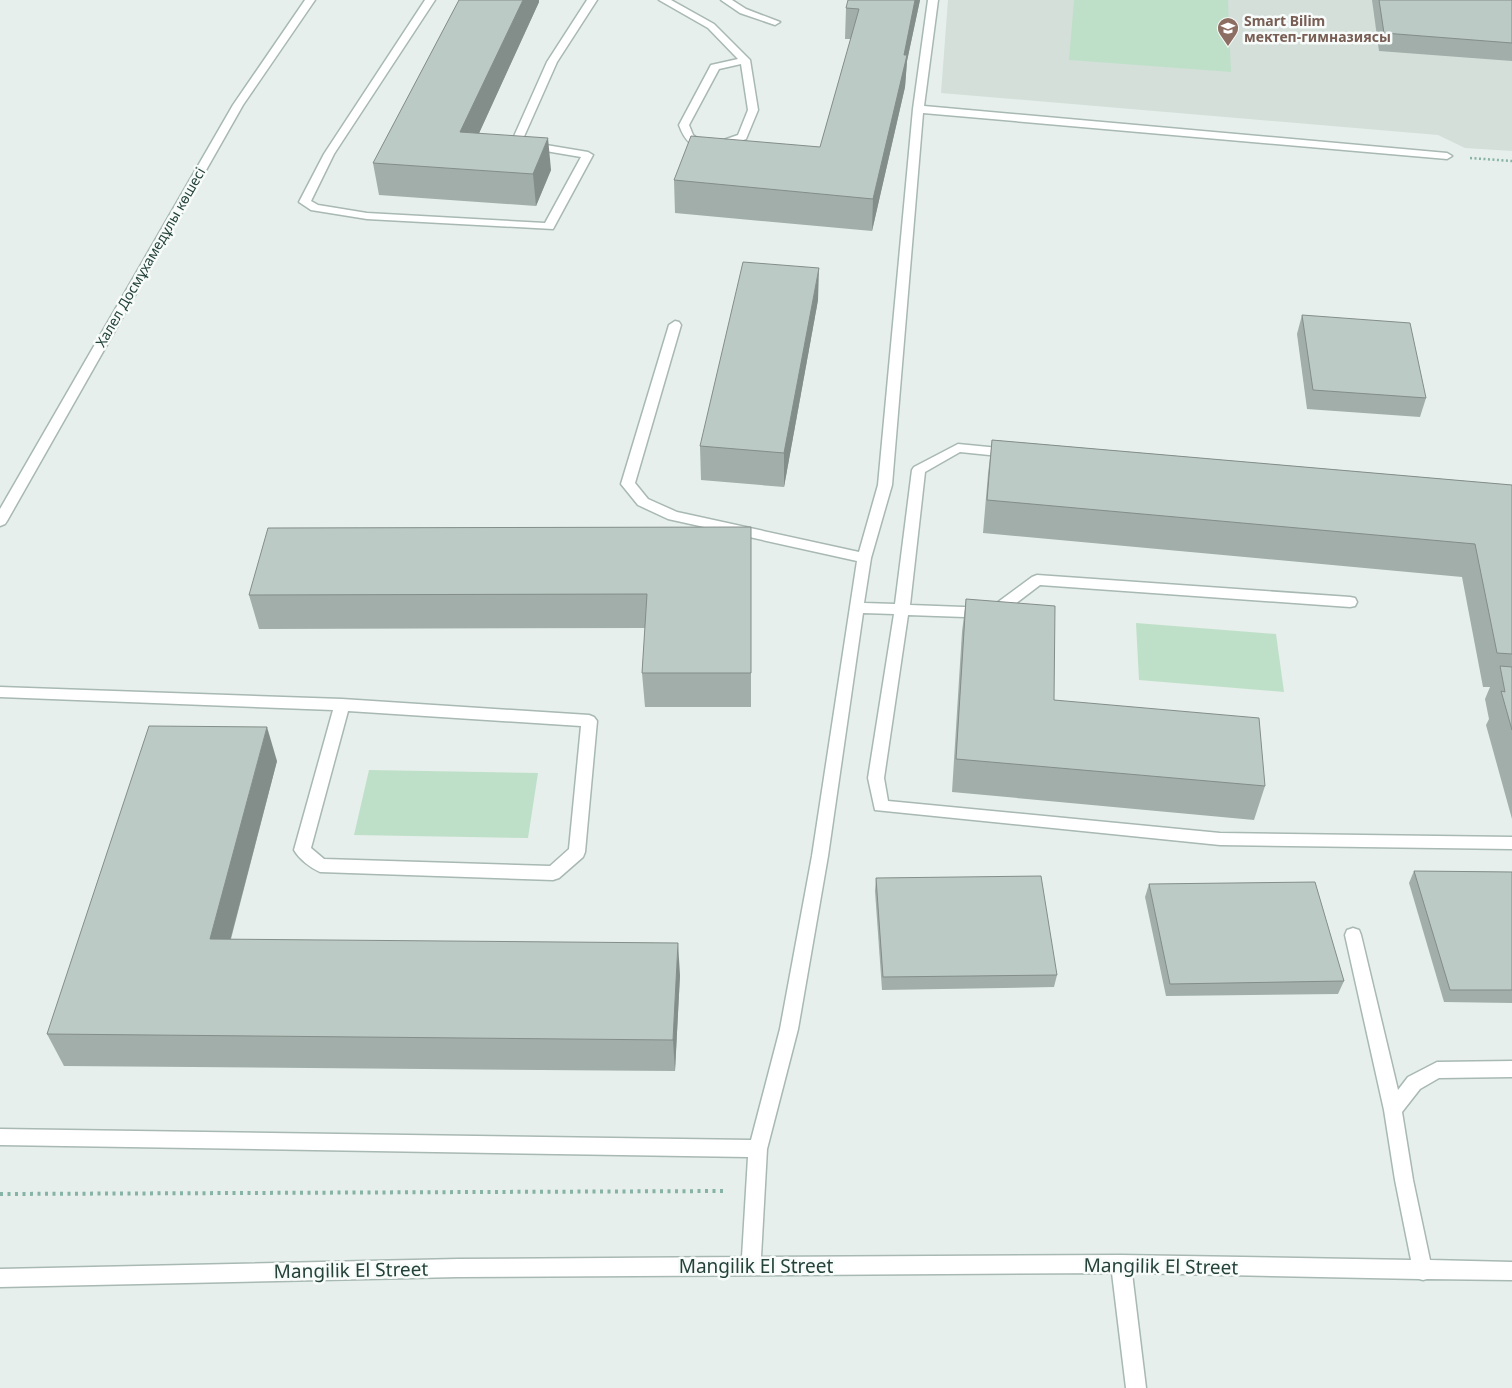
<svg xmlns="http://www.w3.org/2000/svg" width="1512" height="1388" font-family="'Noto Sans',sans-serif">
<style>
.built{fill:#d4dfda}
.green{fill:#bfe0c8}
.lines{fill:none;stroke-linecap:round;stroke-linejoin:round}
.minor-casing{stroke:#a8b8b2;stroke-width:3}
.path-far1{stroke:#86b3a5;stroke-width:2.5;stroke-dasharray:2 2.5;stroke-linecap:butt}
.path{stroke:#86b3a5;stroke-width:4;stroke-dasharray:3 4.5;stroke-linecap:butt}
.minor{fill:#fff;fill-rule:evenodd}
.wall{fill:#a1aea9}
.shaded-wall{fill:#838d89}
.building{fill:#bbcac4;stroke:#838d89}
.labels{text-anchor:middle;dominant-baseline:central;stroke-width:5;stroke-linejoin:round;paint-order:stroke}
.far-education-label{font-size:14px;font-weight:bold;fill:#785e54;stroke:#f7fbf9;text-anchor:start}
.far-street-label{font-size:14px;fill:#24423a;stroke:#f7fbf9}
.near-street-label{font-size:19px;fill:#24423a;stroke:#f7fbf9}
</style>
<rect width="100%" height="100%" fill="#e6efeb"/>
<path class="built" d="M948,0h564v151l-47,-3 -27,-13 -497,-42z"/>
<g class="green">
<path d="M1074,0h154l3,72 -162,-12z"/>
<path d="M1136,623l140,11 8,58 -145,-12z"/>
<path d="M369,770l169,3 -10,65 -174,-3z"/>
</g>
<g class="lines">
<g class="minor-casing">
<g id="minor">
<path d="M305,0h10l-72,105 -236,416 -2,3 -5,2v-17l233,-404z"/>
<path d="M425,0h10l-101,154 -23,47 7,4 49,8 178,10 36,-66 -65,-11 -5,-3 36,-81 40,-62h10l-40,62 -35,79 66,11 5,3 -40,74 -186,-10 -56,-9 -12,-8 25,-48z"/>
<path d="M659,0h12l43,24 36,36 8,50 -12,29c-29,11 -54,22 -67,-14l32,-60 27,-6 -30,-31zM741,64l7,46 -10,25 -23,8h-12l-10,-8 -4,-10 30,-56z"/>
<path d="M721,0h11l14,9 34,13 -5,3 -35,-12z"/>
<path d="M928,0h10l-14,106 523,47 5,3 -5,3 -524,-46 -31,372 -21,73 -7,45 31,1 17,-134 2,-3 44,-23 51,5 7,4 -7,4 -49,-5 -35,20 -15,133 80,3 42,-31 5,-2 313,22 5,1 2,4 -2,4 -5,1 -310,-22 -42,32 -5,1 -85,-3 -24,163 4,23 332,32 292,4v12l-292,-4 -345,-35 -7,-32 26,-164 -31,-1 -35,243 -30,173 -31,120 -6,108 360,-2 290,5 -16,-80 -11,-70 -39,-175 2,-5 6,-2 6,2 2,5 37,155 10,-13 29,-15 75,-1v16l-73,1 -19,11 -18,23 11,68 17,80 82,2v18l-85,-1 -4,1 -4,-1 -287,-6 14,115h-20l-14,-115 -654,4 -458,10v-18l458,-10 284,-2 6,-100 -748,-12v-16l751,11 29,-111 32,-173 45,-295 -189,-42 -30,-14 -17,-21 48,-159 6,-4 4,1 2,3 -46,158 13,16 29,13 182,40 19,-67 35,-376z"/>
<path d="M0,687l342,12 247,16 5,2 3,4 -12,131 -2,5 -24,21 -6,2 -233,-8c-9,-4 -21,-13 -26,-22l39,-140 -333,-13zM348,711l233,15 -12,123 -19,17 -226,-7 -13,-11z"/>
</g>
</g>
<path class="path-far1" d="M1470,158l42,3"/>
<path class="path" d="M0,1194l724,-3"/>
<use href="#minor" class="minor"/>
</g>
<g class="wall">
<path d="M459,0h80v2l-60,131 72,37 -15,36 -157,-11 -6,-32z"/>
<path d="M920,0l-13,61 -2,26 -33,144 -197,-18 -1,-33 146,-33 31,-108h-6l1,-31z"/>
<path d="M1372,0h140v61l-133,-10z"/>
<path d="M818,300l-34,187 -83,-7 -1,-34z"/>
<path d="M1302,315l124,83 -6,19 -113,-8 -10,-75z"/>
<path d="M992,440l520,45v334l-26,-94 3,-6 -4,-20 5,-12h-7l-21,-110 -479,-44 5,-59z"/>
<path d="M751,527v180h-106l-3,-34 3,-45 -386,1 -10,-34z"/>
<path d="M966,599l88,101 211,86 -11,34 -302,-28 10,-160z"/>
<path d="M277,761l-46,178 449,36 -5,96 -611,-5 -17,-32z"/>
<path d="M1414,871l98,1v131l-68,-1 -35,-119z"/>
<path d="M876,878l181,97 -3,12 -172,3 -7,-99z"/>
<path d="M1149,884l195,97 -6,13 -172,2 -21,-99z"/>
</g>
<g class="shaded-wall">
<path d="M523,0h16v2l-74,162 -5,-32z"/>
<path d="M915,0h5l-13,61 -2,26 -33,144 1,-32z"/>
<path d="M548,138l3,32 -15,36 -3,-32z"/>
<path d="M819,268l-1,32 -34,187v-34z"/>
<path d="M267,727l10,34 -55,210 -12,-32z"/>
<path d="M678,943l2,32 -5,96 -2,-31z"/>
</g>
<g class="building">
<path d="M459,0h64l-63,132 88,6 -15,36 -160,-11z"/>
<path d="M848,0h67l-11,55h3l-34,144 -199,-19 17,-44 129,11 39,-138 -13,-1z"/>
<path d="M1379,0h133v43l-128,-10z"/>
<path d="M743,262l76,6 -35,185 -84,-7z"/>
<path d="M1302,315l108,8 16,75 -113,-8z"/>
<path d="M992,440l520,45v169l-15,-1 -22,-109 -488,-44z"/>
<path d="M751,527v146h-109l5,-79 -398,1 19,-67z"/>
<path d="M966,599l89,7 -1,94 205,18 6,68 -309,-27z"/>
<path d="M1500,666l12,1v63l-11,-39 4,1z"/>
<path d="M149,726l118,1 -57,212 468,4 -5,97 -626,-6z"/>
<path d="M1414,871l98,1v118h-62z"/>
<path d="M1041,876l16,99 -174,2 -7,-99z"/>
<path d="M1315,882l29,99 -174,3 -21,-100z"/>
</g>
<defs>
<g id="school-pin" transform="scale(1.125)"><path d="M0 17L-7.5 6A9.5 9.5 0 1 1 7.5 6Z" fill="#8d6e63" stroke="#f7fbf9"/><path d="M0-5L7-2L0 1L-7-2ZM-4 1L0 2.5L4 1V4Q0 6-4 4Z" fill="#fff"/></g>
</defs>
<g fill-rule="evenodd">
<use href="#school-pin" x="1228" y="28"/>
</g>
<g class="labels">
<g class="far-education-label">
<text x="1244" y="20">Smart Bilim<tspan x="1244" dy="16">мектеп-гимназиясы</tspan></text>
</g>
<g class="far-street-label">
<text transform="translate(150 257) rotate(-60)">Халел Досмұхамедұлы көшесі</text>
</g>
<g class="near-street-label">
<text x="756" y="1266">Mangilik El Street</text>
<text transform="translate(1161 1266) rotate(1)">Mangilik El Street</text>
<text transform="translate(351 1270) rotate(-1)">Mangilik El Street</text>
</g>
</g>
</svg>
